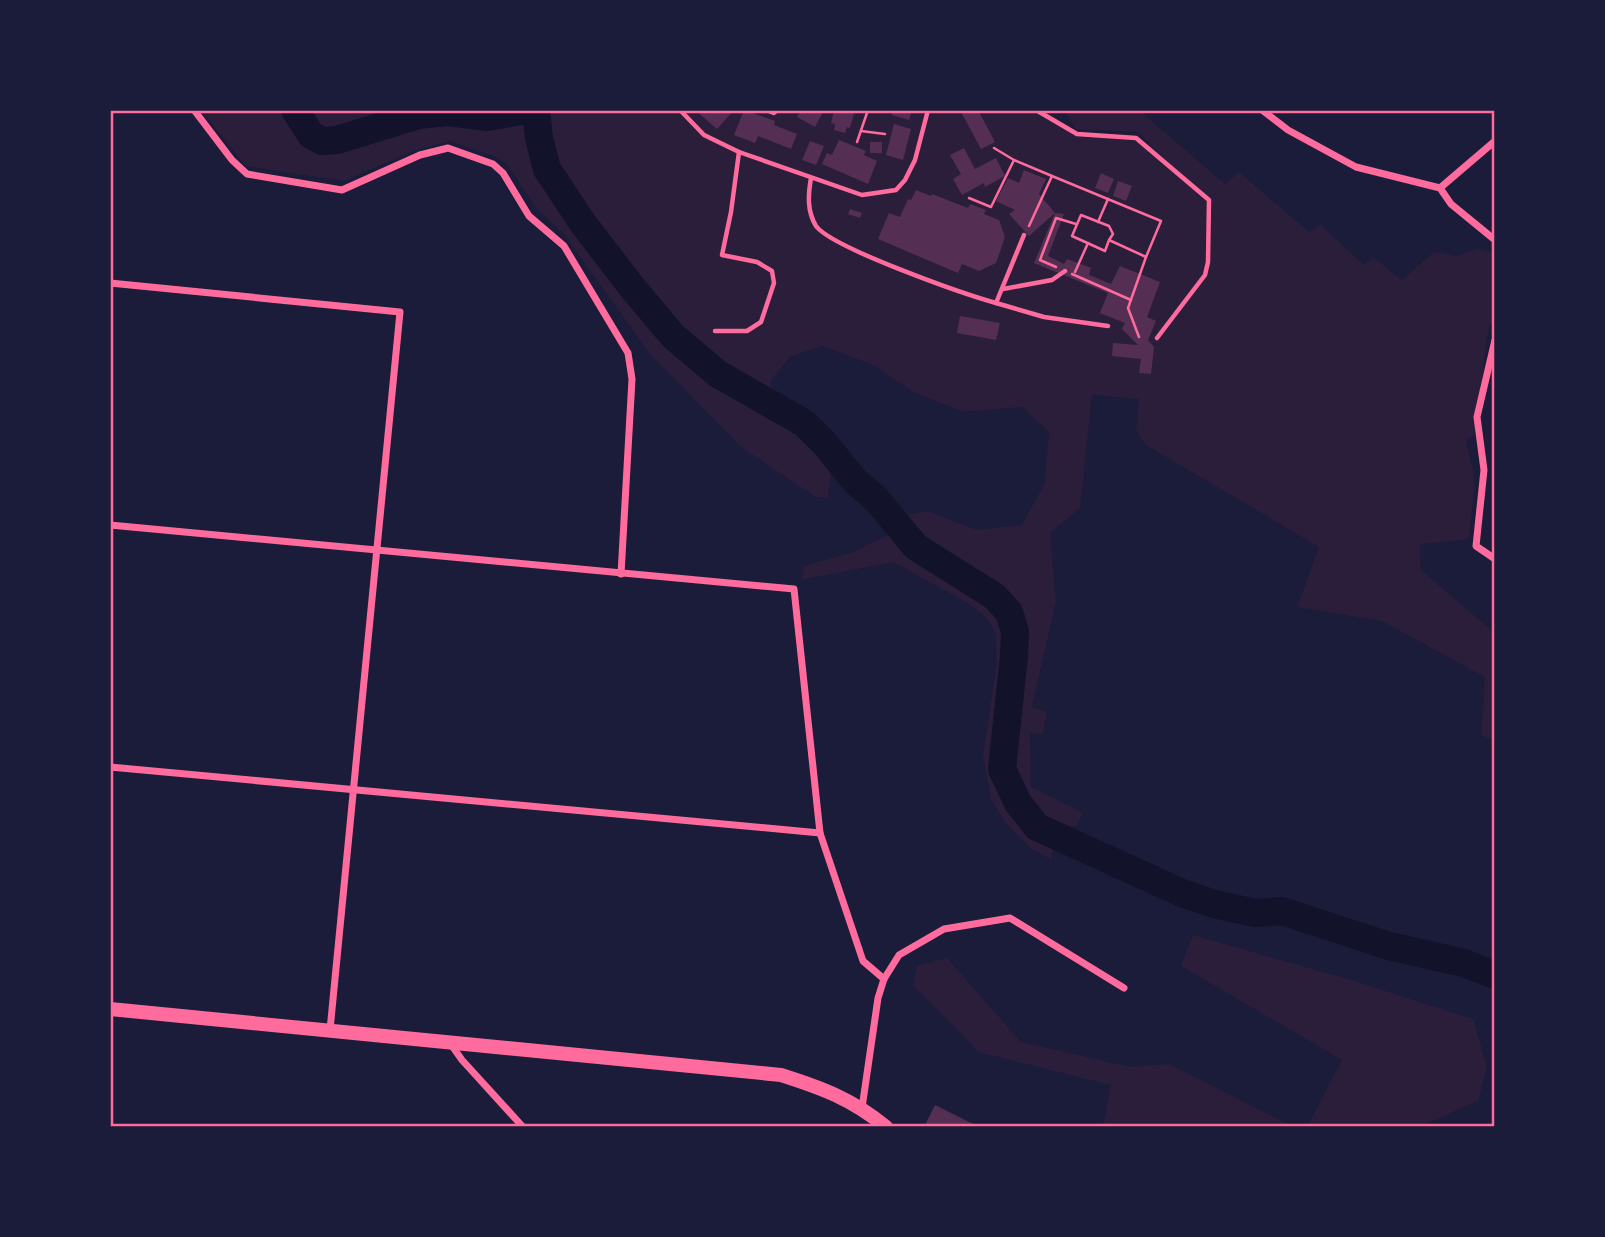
<svg xmlns="http://www.w3.org/2000/svg" width="1605" height="1237" font-family="'Source Serif 4',serif">
<style>
.green{fill:#2a1e3b}
.lines{fill:none;stroke-linecap:round;stroke-linejoin:round}
.river{stroke:#12122b;stroke-width:28}
.building{fill:#542f53}
.path{stroke:#ff6b9d;stroke-width:2.5}
.service{stroke:#ff6b9d;stroke-width:4.5}
.minor{stroke:#ff6b9d;stroke-width:7}
.secondary{stroke:#ff6b9d;stroke-width:14}
.neatline{fill:none;stroke:#ff6b9d;stroke-width:2.5}
</style>
<rect width="100%" height="100%" fill="#1b1b3a"/>
<g class="green">
<path d="M201,110h842l34,21 61,4 22,18 -22,-21 -62,-3 -12,-19h75l86,74 14,-12 70,60 12,-7 43,40 10,-7 28,22 32,-28 23,4 20,-7 16,3 2,62 -7,18 -14,104 -8,3 9,43 -6,57 -49,5 1,26 74,63v108l-14,-6 4,-58 -103,-56 -85,-14 22,-60 -173,-102 -10,-16 3,-30 -47,-4 -12,113 -30,25 6,68 -24,106 15,5 -4,22 -13,-1 1,54 52,26 -6,13 -24,-1 -42,-25 3,18 39,29 -1,13 -22,-12 -25,-26 -14,-23 -8,-44 14,-91 -1,-31 -9,-15 -21,-16 -73,-40 -92,18 3,-14 47,-13 37,-18 15,-19 24,-5 50,19 45,-5 23,-42 4,-51 -27,-25 -58,5 -51,-20 -40,-27 -50,-19 -32,10 -20,24v13l35,17 26,56 -4,32 -12,-1 -75,-50 -91,-93 -87,-121 -26,-24 -30,-45 -14,-8 -44,-15 -33,9 -72,31 -98,-15z"/>
<path d="M1193,935l158,45 122,39 14,48 -9,34 -60,26h-111l35,-67 -161,-94z"/>
<path d="M947,958l74,84 109,25 39,-3 125,63h-191l8,-42 -132,-33 -66,-67 4,-19z"/>
</g>
<g class="lines">
<g class="river">
<path d="M295,110l16,25 11,6 15,-1 81,-25 30,-3 39,5 40,-7"/>
<path d="M536,110l3,28 8,31 35,53 49,64 42,50 45,38 86,49 22,22 29,36 21,18 40,48 78,49 15,16 6,20 -1,24 -12,113 16,34 19,24 145,66 32,11 41,9 27,-2 107,35 75,17 31,12"/>
</g>
</g>
<g class="building">
<path d="M695,110h39l-17,19z"/>
<path d="M744,110l31,11 -1,4 23,9 -6,15 -33,-13 -3,7 -21,-8z"/>
<path d="M801,110h23l-9,17 -18,-10z"/>
<path d="M834,110h21l-5,18 -3,-1 -2,6 -11,-3 1,-6 -4,-1z"/>
<path d="M893,110h19l-3,10 -17,-5z"/>
<path d="M960,110h18l17,32 -14,7z"/>
<path d="M894,124l17,5 -8,31 -17,-5z"/>
<path d="M839,140l27,11 -2,4 13,6 -9,23 -46,-20 5,-11 5,2z"/>
<path d="M810,141l14,5 -8,19 -14,-5z"/>
<rect x="870" y="142" width="12" height="11"/>
<path d="M964,148l11,21 21,-11 9,18 -20,11 -1,-4 -22,12 -9,-16 8,-5 -11,-19z"/>
<path d="M1024,170l22,9 -7,15 16,19 -26,23 -20,-22 6,-4 -19,-9 12,-23 11,5z"/>
<path d="M1101,173l13,6 -6,14 -13,-5z"/>
<path d="M1118,181l14,5 -6,15 -13,-5z"/>
<path d="M916,190l15,6 1,-2 36,14 2,-4 16,6 -2,4 15,6 6,17 -9,26 -17,8 -17,-7 -4,9 -80,-34 11,-26 11,4 8,-18 3,1z"/>
<path d="M850,209l12,4 -2,5 -12,-4z"/>
<path d="M1055,213l9,1 -16,42 16,8 3,-5 24,9 -2,7 22,9 9,-18 40,16 -13,35 9,4 -8,19 6,7 -3,27 -12,-1 2,-14 -29,-3 1,-13 25,2 -16,-16 3,-6 -25,-10 8,-20 -74,-30z"/>
<path d="M960,316l40,7 -4,17 -39,-7z"/>
<path d="M935,1105l44,22h-55z"/>
</g>
<g class="lines">
<g class="path">
<path d="M764,110l10,4 5,-4"/>
<path d="M861,131l24,3"/>
<path d="M857,142l11,-32"/>
<path d="M994,148l20,12 38,16"/>
<path d="M969,198l22,9 23,-47"/>
<path d="M1098,222l10,-23"/>
<path d="M1029,226l23,-50 109,45 -15,36 -37,-17 -4,11 -33,-15 9,-21 28,11 4,8 -4,6"/>
<path d="M1056,267l-16,-7 16,-42 20,6"/>
<path d="M1075,272l13,-29"/>
<path d="M1072,274l59,26"/>
<path d="M1139,337l-11,-29 18,-51"/>
</g>
<g class="service">
<path d="M680,110l24,25 35,17 123,43 34,-5 9,-10 10,-20 13,-50"/>
<path d="M1036,110l41,24 59,4 73,62 -1,62 -3,13 -48,63"/>
<path d="M811,178c-3,17 -4,33 5,48 16,22 148,68 180,77l28,-68"/>
<path d="M1003,289l49,-9 13,-9"/>
<path d="M996,303l48,14 64,9"/>
<path d="M715,331h32l14,-9 13,-39 -2,-12 -15,-9 -35,-7 9,-43 8,-60"/>
</g>
<g class="minor">
<path d="M194,110l38,50 15,14 95,16 78,-35 28,-7 45,16 10,9 26,43 35,30 64,107 4,26 -11,195"/>
<path d="M1262,110l26,20 68,37 84,21 11,16 44,36"/>
<path d="M1440,188l55,-47"/>
<path d="M110,283l290,29 -70,718"/>
<path d="M1495,340l-18,77 7,53 -8,76 19,13"/>
<path d="M110,525l684,64 26,244 43,128 21,18"/>
<path d="M110,767l710,66"/>
<path d="M450,1043l12,17 61,67"/>
<path d="M862,1108l16,-110 6,-19 15,-24 45,-26 66,-11 114,70"/>
</g>
<path class="secondary" d="M110,1009l671,66c41,13 71,24 105,52"/>
</g>
<rect width="1605" height="1237" fill="none" stroke="#1b1b3a" stroke-width="224"/>
<rect x="112" y="112" width="1381" height="1013" class="neatline"/>
</svg>
